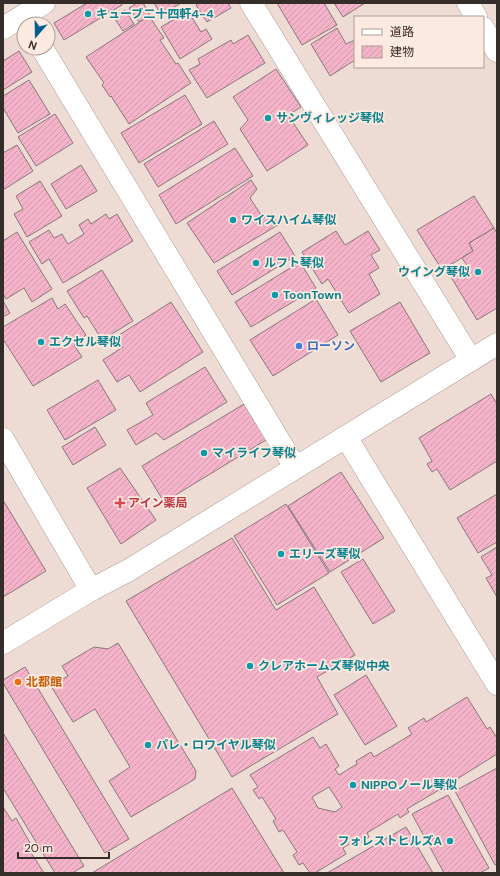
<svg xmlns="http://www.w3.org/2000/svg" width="500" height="876" font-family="'DM Sans','Noto Sans JP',sans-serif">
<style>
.building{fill:url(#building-hatch);stroke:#89777c;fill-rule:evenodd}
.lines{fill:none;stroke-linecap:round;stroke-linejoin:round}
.minor-casing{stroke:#ae9d95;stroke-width:23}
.minor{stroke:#fff;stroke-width:22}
.culture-dot{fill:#0f9aa8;stroke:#fce9e0;stroke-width:1.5}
.shop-dot{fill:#3f7fe0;stroke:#fce9e0;stroke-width:1.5}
.health-dot{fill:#e0444e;stroke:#fce9e0;stroke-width:1.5}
.food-dot{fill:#e8710a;stroke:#fce9e0;stroke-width:1.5}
.labels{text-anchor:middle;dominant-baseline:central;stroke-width:3.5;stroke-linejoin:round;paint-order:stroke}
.culture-label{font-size:12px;font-weight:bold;fill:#0d838f;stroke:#fce9e0;text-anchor:start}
.shop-label{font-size:12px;font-weight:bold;fill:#366cbe;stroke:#fce9e0;text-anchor:start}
.health-label{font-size:12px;font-weight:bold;fill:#be3a42;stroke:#fce9e0;text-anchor:start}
.food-label{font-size:12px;font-weight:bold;fill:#c56008;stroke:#fce9e0;text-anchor:start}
</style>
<defs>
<pattern id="building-hatch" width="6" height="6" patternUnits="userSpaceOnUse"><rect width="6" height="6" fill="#f4b3c8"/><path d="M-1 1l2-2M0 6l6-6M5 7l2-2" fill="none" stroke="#d29aac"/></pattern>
</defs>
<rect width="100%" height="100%" fill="#eedbd3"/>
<g class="building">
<path d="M87,3h34l1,2 -58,35 -10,-17z"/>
<path d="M137,3h6l7,12 -11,7 -10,-14z"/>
<path d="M154,3h27l-19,12z"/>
<path d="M199,3h29l3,5 -24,14 -11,-17z"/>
<path d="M277,3h47l13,22 -35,20z"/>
<path d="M334,3h31l-22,14z"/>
<path d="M125,10l9,14 -11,7 -10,-15z"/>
<path d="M188,11l13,21 5,-3 6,10 -32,20 -19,-32z"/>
<path d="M149,16l15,22 -4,2 16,24 2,-1 13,20 -62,41 -18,-28 -1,1 -8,-12 2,-2 -18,-26z"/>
<path d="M337,28l9,16 9,-4v20l-25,16 -19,-32z"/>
<path d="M248,35l17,28 -58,35 -18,-28 11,-6 -2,-5 33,-19 2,4z"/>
<path d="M19,51l13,21 -29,18v-29z"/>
<path d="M276,69l25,38 -13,8 20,30 -41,26 -27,-42 8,-9 -15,-23z"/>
<path d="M29,80l21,34 -32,19 -15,-25v-12z"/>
<path d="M185,95l17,29 -63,39 -18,-30z"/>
<path d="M55,114l18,29 -37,23 -18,-29z"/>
<path d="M214,121l14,23 -70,43 -14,-23z"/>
<path d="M17,145l16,26 -30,19v-37z"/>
<path d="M235,148l18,28 -77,48 -17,-29z"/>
<path d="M81,165l16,26 -31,18 -15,-25z"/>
<path d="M251,180l6,9 -7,9 13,20 9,-4 6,11 -64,38 -27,-40z"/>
<path d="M40,181l22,35 -35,21 -13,-23 9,-5 -7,-13z"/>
<path d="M474,196l20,32 -25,15 4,8 -31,19 -25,-40z"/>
<path d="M106,214l3,5 8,-5 16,27 -70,42 -14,-24 -7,5 -13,-22 20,-12 5,8 8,-4 6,10 16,-10 -5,-9 9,-6 3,5z"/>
<path d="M494,228l3,5v75l-20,12 -26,-43 17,-10 -6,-9 11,-7 -4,-8z"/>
<path d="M336,231l9,14 23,-14 12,19 -9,5 8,13 -10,6 11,20 -31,19 -21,-34 -6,5 -20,-32z"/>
<path d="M17,232l35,57 -20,13 -8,-14 -18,11 -3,-5v-53z"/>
<path d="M280,232l15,24 -63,39 -15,-24z"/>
<path d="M300,262l16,26 -65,39 -16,-25z"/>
<path d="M102,270l31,51 -31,19 -15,-24 -3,2 -17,-27z"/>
<path d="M52,298l6,11 7,-5 21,31 -12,10 8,12 -49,29 -30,-47v-12z"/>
<path d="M316,299l22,36 -65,41 -23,-36z"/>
<path d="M3,301l7,12 -7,4z"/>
<path d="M171,302l32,50 -63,40 -11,-17 -12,7 -14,-22 20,-13 -7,-10z"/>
<path d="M400,302l30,51 -49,29 -31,-51z"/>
<path d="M205,367l22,35 -63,38 -8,-7 -20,12 -9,-15 26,-15 -7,-12z"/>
<path d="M98,380l18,30 -51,30 -18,-30z"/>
<path d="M491,394l6,10v57l-47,29 -13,-21 -5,3 -5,-8 5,-3 -13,-23z"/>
<path d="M244,404l22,36 -102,62 -22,-36z"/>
<path d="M95,427l11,18 -33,20 -11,-18z"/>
<path d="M120,468l36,52 -35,24 -34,-56z"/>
<path d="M341,472l43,66 -54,34 -42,-66z"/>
<path d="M497,494v48l-19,11 -21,-35z"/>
<path d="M3,500l43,71 -43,26z"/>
<path d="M286,504l43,69 -52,32 -43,-69z"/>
<path d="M232,538l44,72 38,-23 41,68 -38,22 21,37 -106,63 -106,-176z"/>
<path d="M497,547v50l-11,-19 6,-3 -11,-18z"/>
<path d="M363,559l32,52 -22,13 -32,-52z"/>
<path d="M118,643l78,128 -1,8 -64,38 -22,-36 21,-14 -35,-58 -22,13 -22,-36 17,-10 -6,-10 32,-19 14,2z"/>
<path d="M25,667l104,172 -24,14 -102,-170v-3z"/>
<path d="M366,675l31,51 -32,19 -31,-50z"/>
<path d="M467,697l20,32 3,-2 7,11v16l-48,30 1,2 -10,6 -1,-2 -32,19 2,3 -9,6 -2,-4 -31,19 2,4 -8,5 -2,-4 -16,10 3,6 -31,19h-5l-7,-10 -4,2 -6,-10 4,-3 -14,-22 -4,2 -6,-11 3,-2 -14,-22 -3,2 -6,-9 5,-3 -8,-12 63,-38 7,11 6,-4 13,22 -4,3 4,6 18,-11 -1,-3 15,-9 3,5 38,-23 -4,-6 16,-10 2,4zM329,787l13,20 -7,5 -17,-4 -6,-11z"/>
<path d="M3,733l81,133 -12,7h-17l-52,-85z"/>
<path d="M497,768v96l-2,1 -40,-74z"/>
<path d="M232,788l52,85h-192z"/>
<path d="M448,795l41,73 -9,5h-36l-32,-59z"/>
<path d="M3,807l9,14 4,-3 14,25 -4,2 18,28h-41z"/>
<path d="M406,827l27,46h-106z"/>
</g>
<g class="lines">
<g class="minor-casing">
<g id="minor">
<path d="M251,3l220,357"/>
<path d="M468,3l8,14"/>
<path d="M3,28l41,-25"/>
<path d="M483,28l14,23"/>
<path d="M42,48l253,419"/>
<path d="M346,437l151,247"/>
<path d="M3,439l88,151"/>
<path d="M3,643l88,-53 38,-20 368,-226"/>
</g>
</g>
<use href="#minor" class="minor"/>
</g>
<g class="culture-dot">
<circle cx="88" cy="14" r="4"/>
<circle cx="268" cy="118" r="4"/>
<circle cx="233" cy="220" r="4"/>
<circle cx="256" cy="263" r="4"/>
<circle cx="478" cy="272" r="4"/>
<circle cx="275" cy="295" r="4"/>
<circle cx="41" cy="342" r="4"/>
<circle cx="204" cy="453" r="4"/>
<circle cx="281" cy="554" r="4"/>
<circle cx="250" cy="666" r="4"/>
<circle cx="148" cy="745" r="4"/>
<circle cx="353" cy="785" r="4"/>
<circle cx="450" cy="841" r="4"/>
</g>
<circle class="shop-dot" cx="299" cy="346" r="4"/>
<path class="health-dot" d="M118 497h4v4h4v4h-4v4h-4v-4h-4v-4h4z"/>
<circle class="food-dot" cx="18" cy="682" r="4"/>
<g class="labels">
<g class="culture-label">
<text x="96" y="14">キューブ二十四軒4-4</text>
<text x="276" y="118">サンヴィレッジ琴似</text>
<text x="241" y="220">ワイスハイム琴似</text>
<text x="264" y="263">ルフト琴似</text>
<text x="470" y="272" text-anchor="end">ウイング琴似</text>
<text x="283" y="295">ToonTown</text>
<text x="49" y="342">エクセル琴似</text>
<text x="212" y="453">マイライフ琴似</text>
<text x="289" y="554">エリーズ琴似</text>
<text x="258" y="666">クレアホームズ琴似中央</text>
<text x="156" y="745">パレ・ロワイヤル琴似</text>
<text x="361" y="785">NIPPOノール琴似</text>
<text x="442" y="841" text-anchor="end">フォレストヒルズA</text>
</g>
<g class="shop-label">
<text x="307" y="346">ローソン</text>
</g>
<g class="health-label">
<text x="128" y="503">アイン薬局</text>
</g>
<g class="food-label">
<text x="26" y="682">北都館</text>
</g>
</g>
<rect width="500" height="876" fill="none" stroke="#342d29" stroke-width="8"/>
<rect x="354" y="16" width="130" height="52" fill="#fce9e0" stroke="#ac9e97"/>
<rect x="362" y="29" width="20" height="6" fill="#ffffff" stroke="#ac9e97"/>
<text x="390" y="36" font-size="12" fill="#342d29">道路</text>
<rect x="362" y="46" width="20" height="12" fill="url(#building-hatch)" stroke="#ac9e97"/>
<text x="390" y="56" font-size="12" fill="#342d29">建物</text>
<g transform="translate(36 36) rotate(200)"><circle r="19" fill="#fce9e0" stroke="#ac9e97"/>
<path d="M0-3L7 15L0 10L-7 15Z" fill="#005f8f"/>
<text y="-6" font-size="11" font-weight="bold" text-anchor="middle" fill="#342d29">N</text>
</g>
<path d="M18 852v6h91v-6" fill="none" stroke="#342d29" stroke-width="2"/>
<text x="24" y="852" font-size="12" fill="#342d29" stroke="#fce9e0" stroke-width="3" paint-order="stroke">20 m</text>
</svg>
